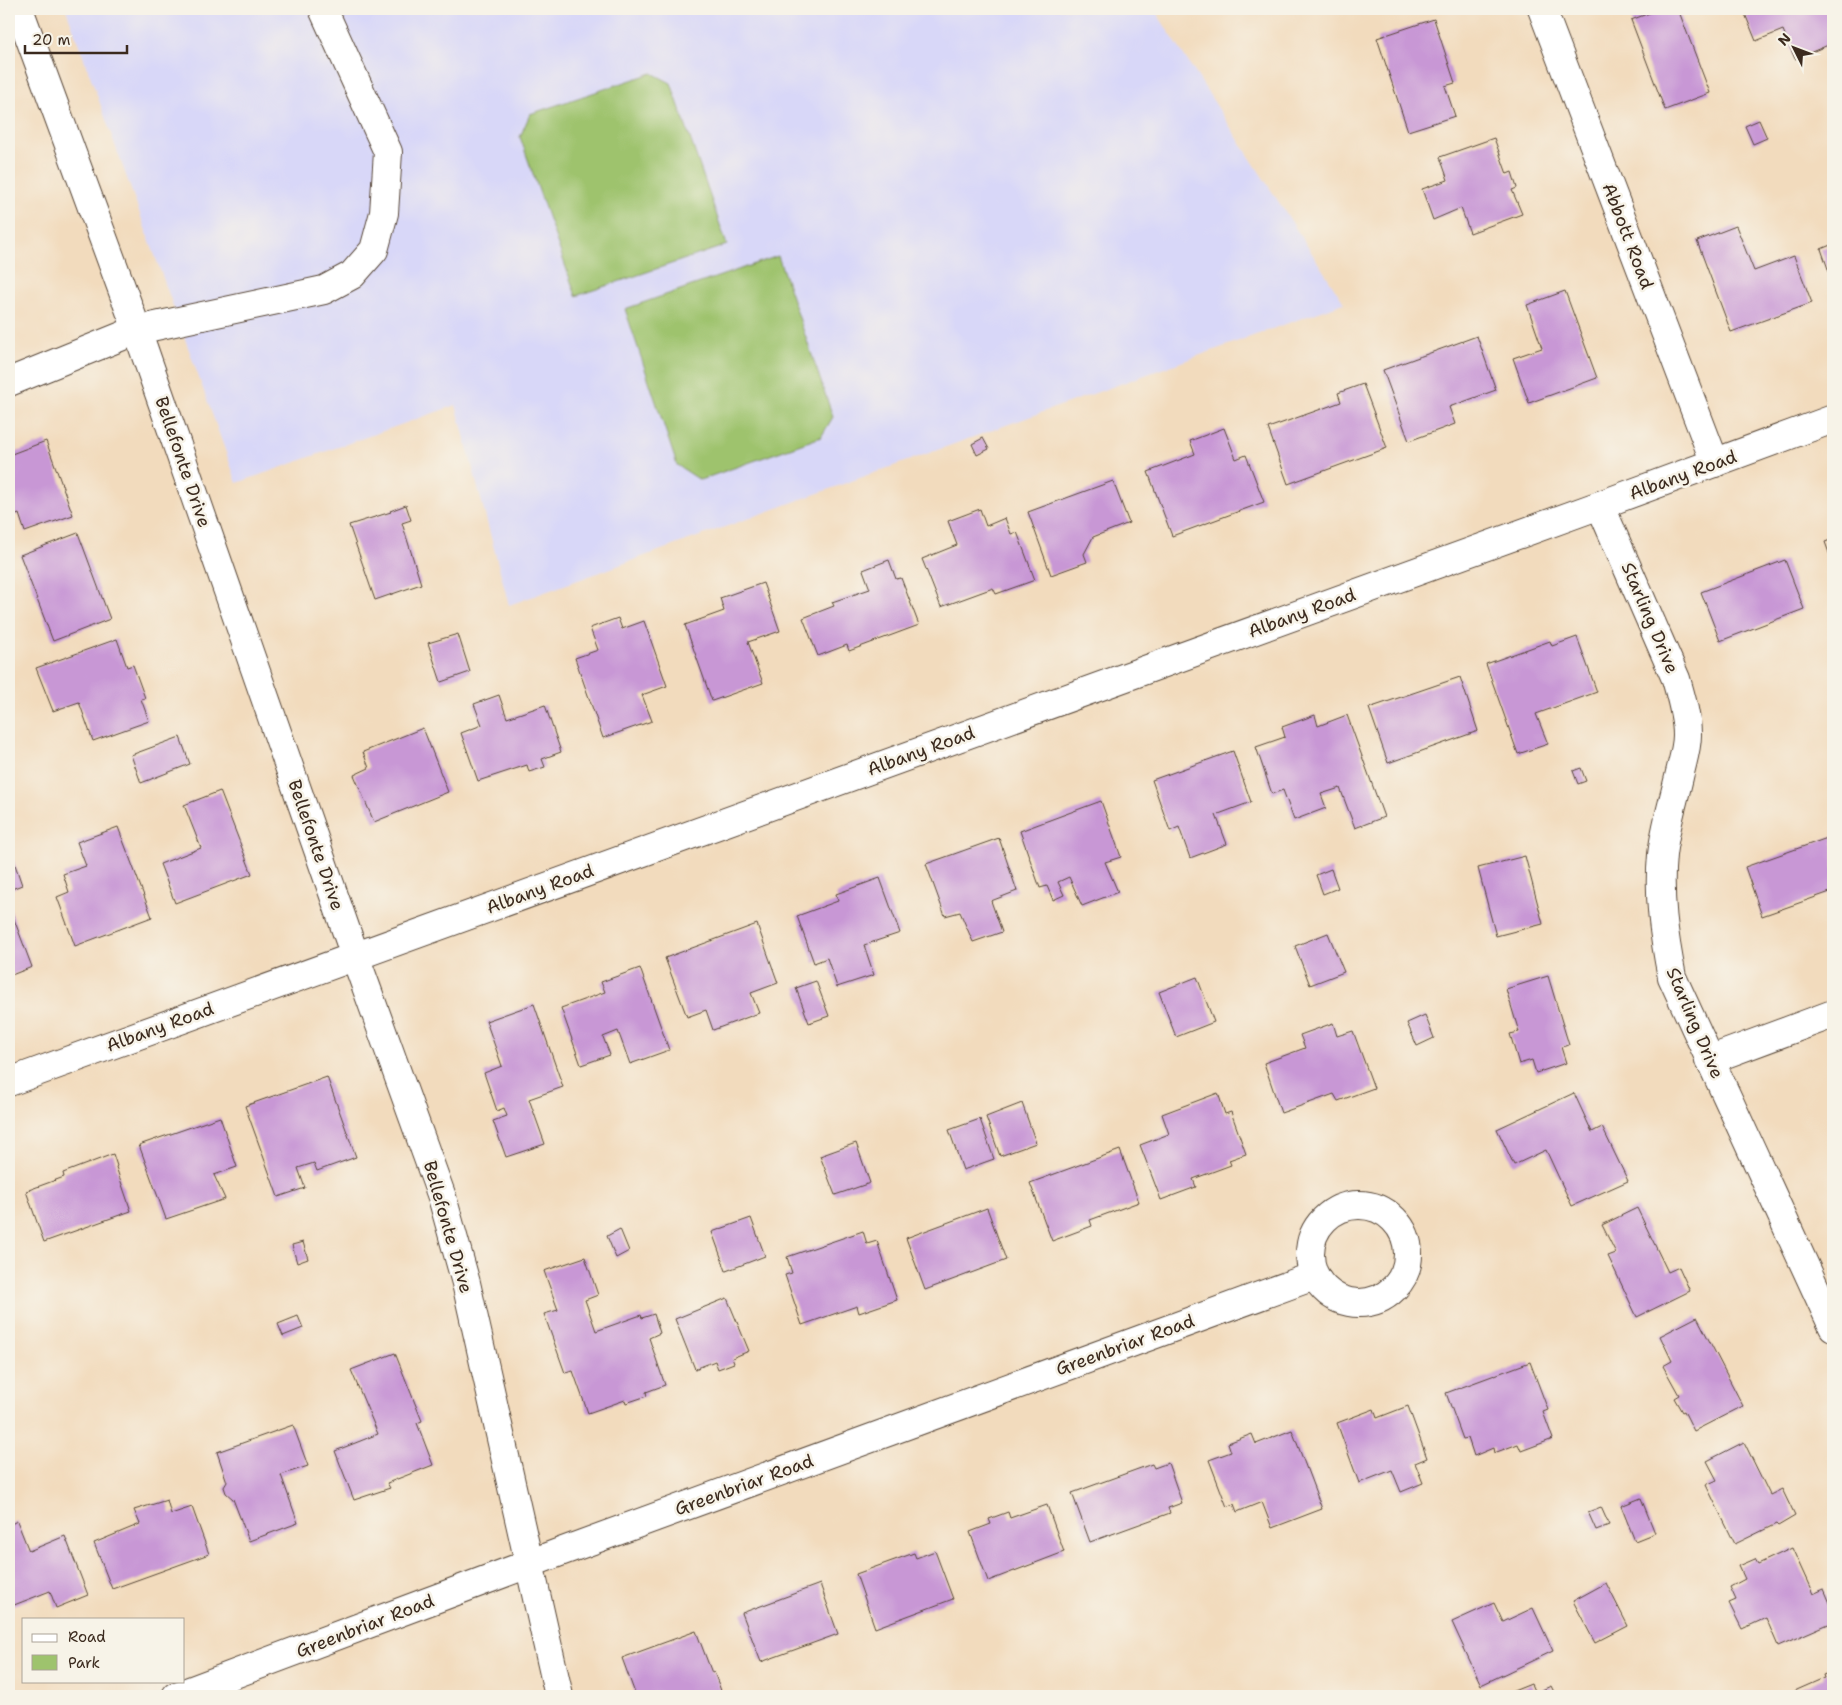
<svg xmlns="http://www.w3.org/2000/svg" width="1842" height="1705" font-family="'Shantell Sans',sans-serif">
<style>
.built{fill:#d8d7f8}
.green{fill:#9ec36d;stroke:#6c7646}
.building{fill:#c897d5}
.lines{fill:none;stroke-linecap:round;stroke-linejoin:round}
.minor-casing{stroke:#564536;stroke-width:30}
.minor{stroke:#fff;stroke-width:28}
.labels{text-anchor:middle;dominant-baseline:central;stroke-width:5;stroke-linejoin:round;paint-order:stroke}
.street-label{font-size:18px;fill:#3b2a1e;stroke:#f7f3e8}
</style>
<rect width="100%" height="100%" fill="#f7f3e8"/>
<filter id="ink" filterUnits="userSpaceOnUse"><feTurbulence type="fractalNoise" baseFrequency=".02" numOctaves="2"/><feDisplacementMap in="SourceGraphic" scale="10" xChannelSelector="R" yChannelSelector="G"/><feConvolveMatrix kernelMatrix="1 2 1 2 8 2 1 2 1" color-interpolation-filters="sRGB"/></filter>
<filter id="wash" filterUnits="userSpaceOnUse"><feTurbulence type="fractalNoise" baseFrequency=".0096" numOctaves="4" result="noise"/><feDisplacementMap in="SourceGraphic" scale="20" xChannelSelector="R" yChannelSelector="G"/><feGaussianBlur stdDeviation="1.12" result="paint"/><feColorMatrix in="noise" values="0 0 0 0 0 0 0 0 0 0 0 0 0 0 0 0 0 1.4 0 .05"/><feComposite in="paint" operator="in"/></filter>
<g filter="url(#wash)">
<rect width="100%" height="100%" fill="#f2dbbd"/>
<path class="built" d="M66,9h1088l190,294 -835,302 -53,-200 -219,78z"/>
<g class="green">
<path d="M652,73l19,10 56,162 -151,51 -56,-159 10,-23z"/>
<path d="M778,256l55,161 -12,20 -121,43 -23,-15 -52,-156z"/>
</g>
<g id="blocks">
<g class="building">
<path d="M1660,9h18l32,84 -45,17 -34,-90z"/>
<path d="M1743,9h83l7,19v15l-38,16 -12,-29 -27,11z"/>
<path d="M1434,19l21,64 -10,3 10,30 -47,15 -31,-93z"/>
<path d="M1759,120l8,18 -14,6 -8,-18z"/>
<path d="M1494,138l13,36 5,-2 5,16 -5,2 10,24 -52,19 -9,-25 -28,12 -11,-31 26,-9 -8,-23z"/>
<path d="M1736,226l18,45 40,-15 18,47 -81,29 -34,-91z"/>
<path d="M1833,244v39l-12,-34z"/>
<path d="M1565,291l32,87 -68,25 -16,-45 29,-10 -15,-43z"/>
<path d="M1477,336l19,54 -47,17 6,17 -46,17 -26,-71z"/>
<path d="M1363,384l24,64 -99,36 -20,-56 73,-26 -3,-9z"/>
<path d="M1224,428l12,31 10,-4 18,47 -92,34 -24,-64 47,-18 -5,-13z"/>
<path d="M983,438l6,11 -12,6 -5,-11z"/>
<path d="M46,441l27,74 -48,17 -6,-18 -10,4v-63z"/>
<path d="M1113,481l16,42 -36,14 -9,17 3,8 -36,13 -23,-63z"/>
<path d="M406,505l5,15 -9,3 19,61 -46,16 -26,-75 42,-13 -1,-1z"/>
<path d="M980,509l6,17 19,-8 6,16 6,-2 18,48 -39,14 -3,-6 -52,19 -19,-48 35,-14 -9,-24z"/>
<path d="M78,533l32,86 -57,22 -33,-86z"/>
<path d="M1833,539v25l-8,-22z"/>
<path d="M889,560l7,19 5,-1 18,47 -70,26 -2,-6 -29,11 -15,-38 31,-12 -2,-4 38,-13 -7,-19z"/>
<path d="M1785,560l19,49 -84,32 -19,-49z"/>
<path d="M763,583l17,48 -32,11 15,41 -51,18 -27,-76 39,-14 -4,-13z"/>
<path d="M618,618l4,11 22,-8 23,65 -25,9 10,26 -49,17 -28,-80 23,-8 -8,-22z"/>
<path d="M458,634l12,38 -29,10 -13,-39z"/>
<path d="M1577,637l20,55 -61,22 12,30 -30,10 -32,-90 64,-23 2,5z"/>
<path d="M117,639l10,28 6,-2 12,33 -4,1 8,22 -56,20 -14,-39 -26,9 -17,-43z"/>
<path d="M1460,677l18,54 -90,32 -19,-55z"/>
<path d="M499,695l8,23 38,-13 16,47 -19,7 3,8 -16,5 -2,-7 -49,16 -17,-48 21,-8 -8,-21z"/>
<path d="M1315,715l3,11 29,-11 37,102 -29,11 -15,-40 -19,6 5,14 -32,12 -11,-30 -11,4 -16,-47 29,-10 -3,-10z"/>
<path d="M423,728l25,64 -74,30 -20,-47 15,-7 -6,-16z"/>
<path d="M180,737l10,27 -49,19 -10,-28z"/>
<path d="M1233,751l18,51 -35,13 11,29 -37,14 -11,-31 -9,4 -18,-51z"/>
<path d="M1581,768l5,13 -8,3 -5,-13z"/>
<path d="M220,791l32,83 -77,29 -15,-39 41,-16 -17,-43z"/>
<path d="M1101,801l20,56 -16,5 13,30 -36,14 -13,-29 -11,5 6,13 -11,5 -6,-14 -7,2 -20,-57z"/>
<path d="M118,827l34,90 -77,29 -18,-49 12,-5 -6,-18 23,-8 -9,-24z"/>
<path d="M1833,836v55l-71,25 -17,-49z"/>
<path d="M999,838l18,53 -26,10 11,31 -29,10 -13,-30 -15,4 -19,-52z"/>
<path d="M9,847l13,38 -13,5z"/>
<path d="M1525,856l18,68 -47,12 -18,-68z"/>
<path d="M1331,869l7,19 -15,6 -7,-19z"/>
<path d="M880,878l20,55 -36,12 10,30 -37,12 -10,-29 -13,5 -17,-47 41,-15 -2,-7z"/>
<path d="M9,906l23,61 -23,9z"/>
<path d="M757,924l21,59 -27,10 8,20 -46,17 -7,-20 -19,7 -22,-59z"/>
<path d="M1328,933l16,39 -34,13 -15,-39z"/>
<path d="M640,968l29,82 -39,14 -12,-33 -15,6 7,18 -29,10 -20,-57 44,-16 -4,-10z"/>
<path d="M1548,976l21,69 -8,2 5,16 -30,10 -4,-13 -13,4 -9,-30 9,-2 -13,-43z"/>
<path d="M1197,977l17,45 -38,15 -17,-45z"/>
<path d="M816,981l13,35 -20,7 -13,-35z"/>
<path d="M534,1004l29,83 -34,12 16,45 -39,13 -13,-36 14,-5 -3,-8 -7,3 -13,-38 18,-7 -16,-45z"/>
<path d="M1425,1015l9,23 -17,8 -10,-23z"/>
<path d="M1333,1023l4,13 16,-5 21,57 -36,13 -4,-7 -53,19 -17,-50 41,-15 -5,-13z"/>
<path d="M327,1077l29,80 -39,14 -3,-8 -16,5 7,20 -27,9 -33,-91z"/>
<path d="M1218,1093l7,21 6,-2 15,42 -17,6 2,5 -38,14 3,8 -35,13 -21,-55 29,-11 -7,-20z"/>
<path d="M1574,1093l18,39 10,-5 26,54 -56,25 -26,-56 -32,15 -17,-36z"/>
<path d="M1022,1103l14,40 -36,13 -14,-39z"/>
<path d="M220,1117l17,50 -23,8 11,24 -59,20 -27,-74z"/>
<path d="M980,1119l14,40 -31,11 -14,-40z"/>
<path d="M856,1143l14,40 -35,12 -15,-39z"/>
<path d="M1120,1150l19,52 -49,18 2,6 -40,15 -22,-58z"/>
<path d="M113,1154l4,12 -1,1 15,44 -87,31 -18,-51 38,-14 -1,-4z"/>
<path d="M987,1208l19,52 -81,30 -19,-52z"/>
<path d="M1637,1208l31,64 11,-5 11,24 -53,26 -29,-61 8,-3 -14,-28z"/>
<path d="M751,1218l14,38 -39,15 -14,-39z"/>
<path d="M620,1229l9,22 -13,7 -9,-22z"/>
<path d="M863,1231l4,13 10,-3 20,59 -38,13 -2,-7 -55,19 -17,-50 7,-2 -5,-16z"/>
<path d="M303,1242l5,17 -11,4 -5,-18z"/>
<path d="M585,1257l13,38 -13,5 11,31 45,-16 1,3 12,-4 6,19 -11,5 16,47 -19,7 1,4 -21,7 -1,-3 -37,13 -15,-42 -8,2 -21,-59 14,-4 -14,-39z"/>
<path d="M727,1298l22,53 -17,7 2,5 -16,6 -3,-8 -20,8 -20,-50z"/>
<path d="M298,1316l5,12 -20,8 -5,-12z"/>
<path d="M1697,1317l46,89 -49,25 -10,-20 -2,1 -8,-14 5,-3 -16,-29 9,-5 -12,-25z"/>
<path d="M395,1353l27,68 -5,2 16,42 -46,18 3,5 -36,12 -19,-49 43,-17 -27,-64z"/>
<path d="M1530,1362l18,48 -5,2 10,27 -32,12 -3,-7 -24,9 -1,-5 -19,8 -6,-18 -5,1 -17,-46z"/>
<path d="M1408,1406l19,52 -12,5 8,20 -22,9 -9,-22 -33,13 -22,-60 37,-14 3,9z"/>
<path d="M293,1425l15,41 -27,9 17,48 -49,18 -16,-42 -7,-6 -2,-6 3,-5 -10,-30z"/>
<path d="M1292,1430l30,79 -50,19 -10,-26 -25,10 -3,-8 -7,3 -18,-47 22,-8 -3,-9 24,-9 4,10z"/>
<path d="M1744,1442l26,53 12,-6 13,27 -17,10 -2,-2 -41,20 -29,-59 11,-5 -10,-19z"/>
<path d="M1168,1463l14,40 -14,5 2,5 -80,29 -18,-49 80,-29 2,4z"/>
<path d="M1641,1498l14,35 -20,8 -14,-35z"/>
<path d="M167,1500l4,14 21,-7 17,47 -97,35 -18,-46 46,-19 -6,-14z"/>
<path d="M1047,1505l17,47 -76,29 -18,-49 21,-8 -2,-5 19,-7 2,6z"/>
<path d="M1601,1507l8,18 -13,5 -8,-18z"/>
<path d="M17,1521l12,30 36,-15 23,59 -32,13 -6,-17 -41,16v-82z"/>
<path d="M1792,1548l21,46 11,-5 9,21v12l-55,24 -12,-28 -24,11 -13,-26 7,-3 -6,-13 15,-8 -6,-13 16,-7 3,5z"/>
<path d="M935,1551l18,48 -78,29 -19,-54 58,-21 2,5z"/>
<path d="M1606,1583l22,43 -33,17 -22,-42z"/>
<path d="M820,1584l18,50 -77,28 -19,-49z"/>
<path d="M1494,1603l9,19 30,-14 20,43 -72,34 -29,-63z"/>
<path d="M696,1631l16,42 2,-1 9,24h-48l-1,-3 -9,3h-29l-14,-38z"/>
<path d="M1833,1671v25h-41l-2,-3 34,-15 -1,-3z"/>
<path d="M1531,1684l4,9 16,-7 5,10h-55z"/>
</g>
</g>
</g>
<g filter="url(#ink)">
<use href="#blocks" fill-opacity="0" stroke="#564536" stroke-width="1"/>
<g class="lines">
<g class="minor-casing">
<g id="minor">
<path d="M19,9l118,321 218,626 87,241 24,86 93,413"/>
<path d="M1542,9l173,454"/>
<path d="M9,382l128,-52 187,-40 28,-15 22,-25 10,-37 4,-61 -65,-143"/>
<path d="M1600,505l76,174c5,18 11,37 11,56 0,14 -5,28 -8,42 -6,26 -14,51 -17,78 -4,41 2,82 10,122l161,350"/>
<path d="M1709,1060l124,-46"/>
<path d="M9,1082l1591,-577 233,-86"/>
<circle cx="1359" cy="1254" r="49"/>
<path d="M176,1696l387,-145 751,-275"/>
</g>
</g>
<use href="#minor" class="minor"/>
</g>
</g>
<g class="labels">
<g class="street-label">
<text transform="translate(1628 236) rotate(69)">Abbott Road</text>
<text transform="translate(183 462) rotate(71)">Bellefonte Drive</text>
<text transform="translate(1683 475) rotate(-20)">Albany Road</text>
<text transform="translate(1302 613) rotate(-20)">Albany Road</text>
<text transform="translate(1650 618) rotate(67)">Starling Drive</text>
<text transform="translate(921 751) rotate(-20)">Albany Road</text>
<text transform="translate(316 845) rotate(71)">Bellefonte Drive</text>
<text transform="translate(540 889) rotate(-20)">Albany Road</text>
<text transform="translate(1695 1023) rotate(67)">Starling Drive</text>
<text transform="translate(160 1027) rotate(-20)">Albany Road</text>
<text transform="translate(448 1227) rotate(74)">Bellefonte Drive</text>
<text transform="translate(1125 1345) rotate(-20)">Greenbriar Road</text>
<text transform="translate(744 1485) rotate(-20)">Greenbriar Road</text>
<text transform="translate(365 1626) rotate(-21)">Greenbriar Road</text>
</g>
</g>
<rect width="1842" height="1705" fill="none" stroke="#f7f3e8" stroke-width="30"/>
<rect x="22" y="1618" width="162" height="65" fill="#f7f3e8" stroke="#aca397"/>
<rect x="32" y="1634" width="25" height="8" fill="#ffffff" stroke="#aca397"/>
<text x="68" y="1642" font-size="15" fill="#3b2a1e">Road</text>
<rect x="32" y="1655" width="25" height="15" fill="#9ec36d" stroke="#aca397"/>
<text x="68" y="1668" font-size="15" fill="#3b2a1e">Park</text>
<g transform="translate(1794 48) rotate(312)" stroke="#f7f3e8" stroke-width="4" paint-order="stroke">
<path d="M0-4L9 19L0 12L-9 19Z" fill="#3b2a1e"/>
<text y="-8" font-size="14" font-weight="bold" text-anchor="middle" fill="#3b2a1e">N</text>
</g>
<path d="M25 45v8h102v-8" fill="none" stroke="#3b2a1e" stroke-width="2.5"/>
<text x="32" y="45" font-size="15" fill="#3b2a1e" stroke="#f7f3e8" stroke-width="4" paint-order="stroke">20 m</text>
</svg>
